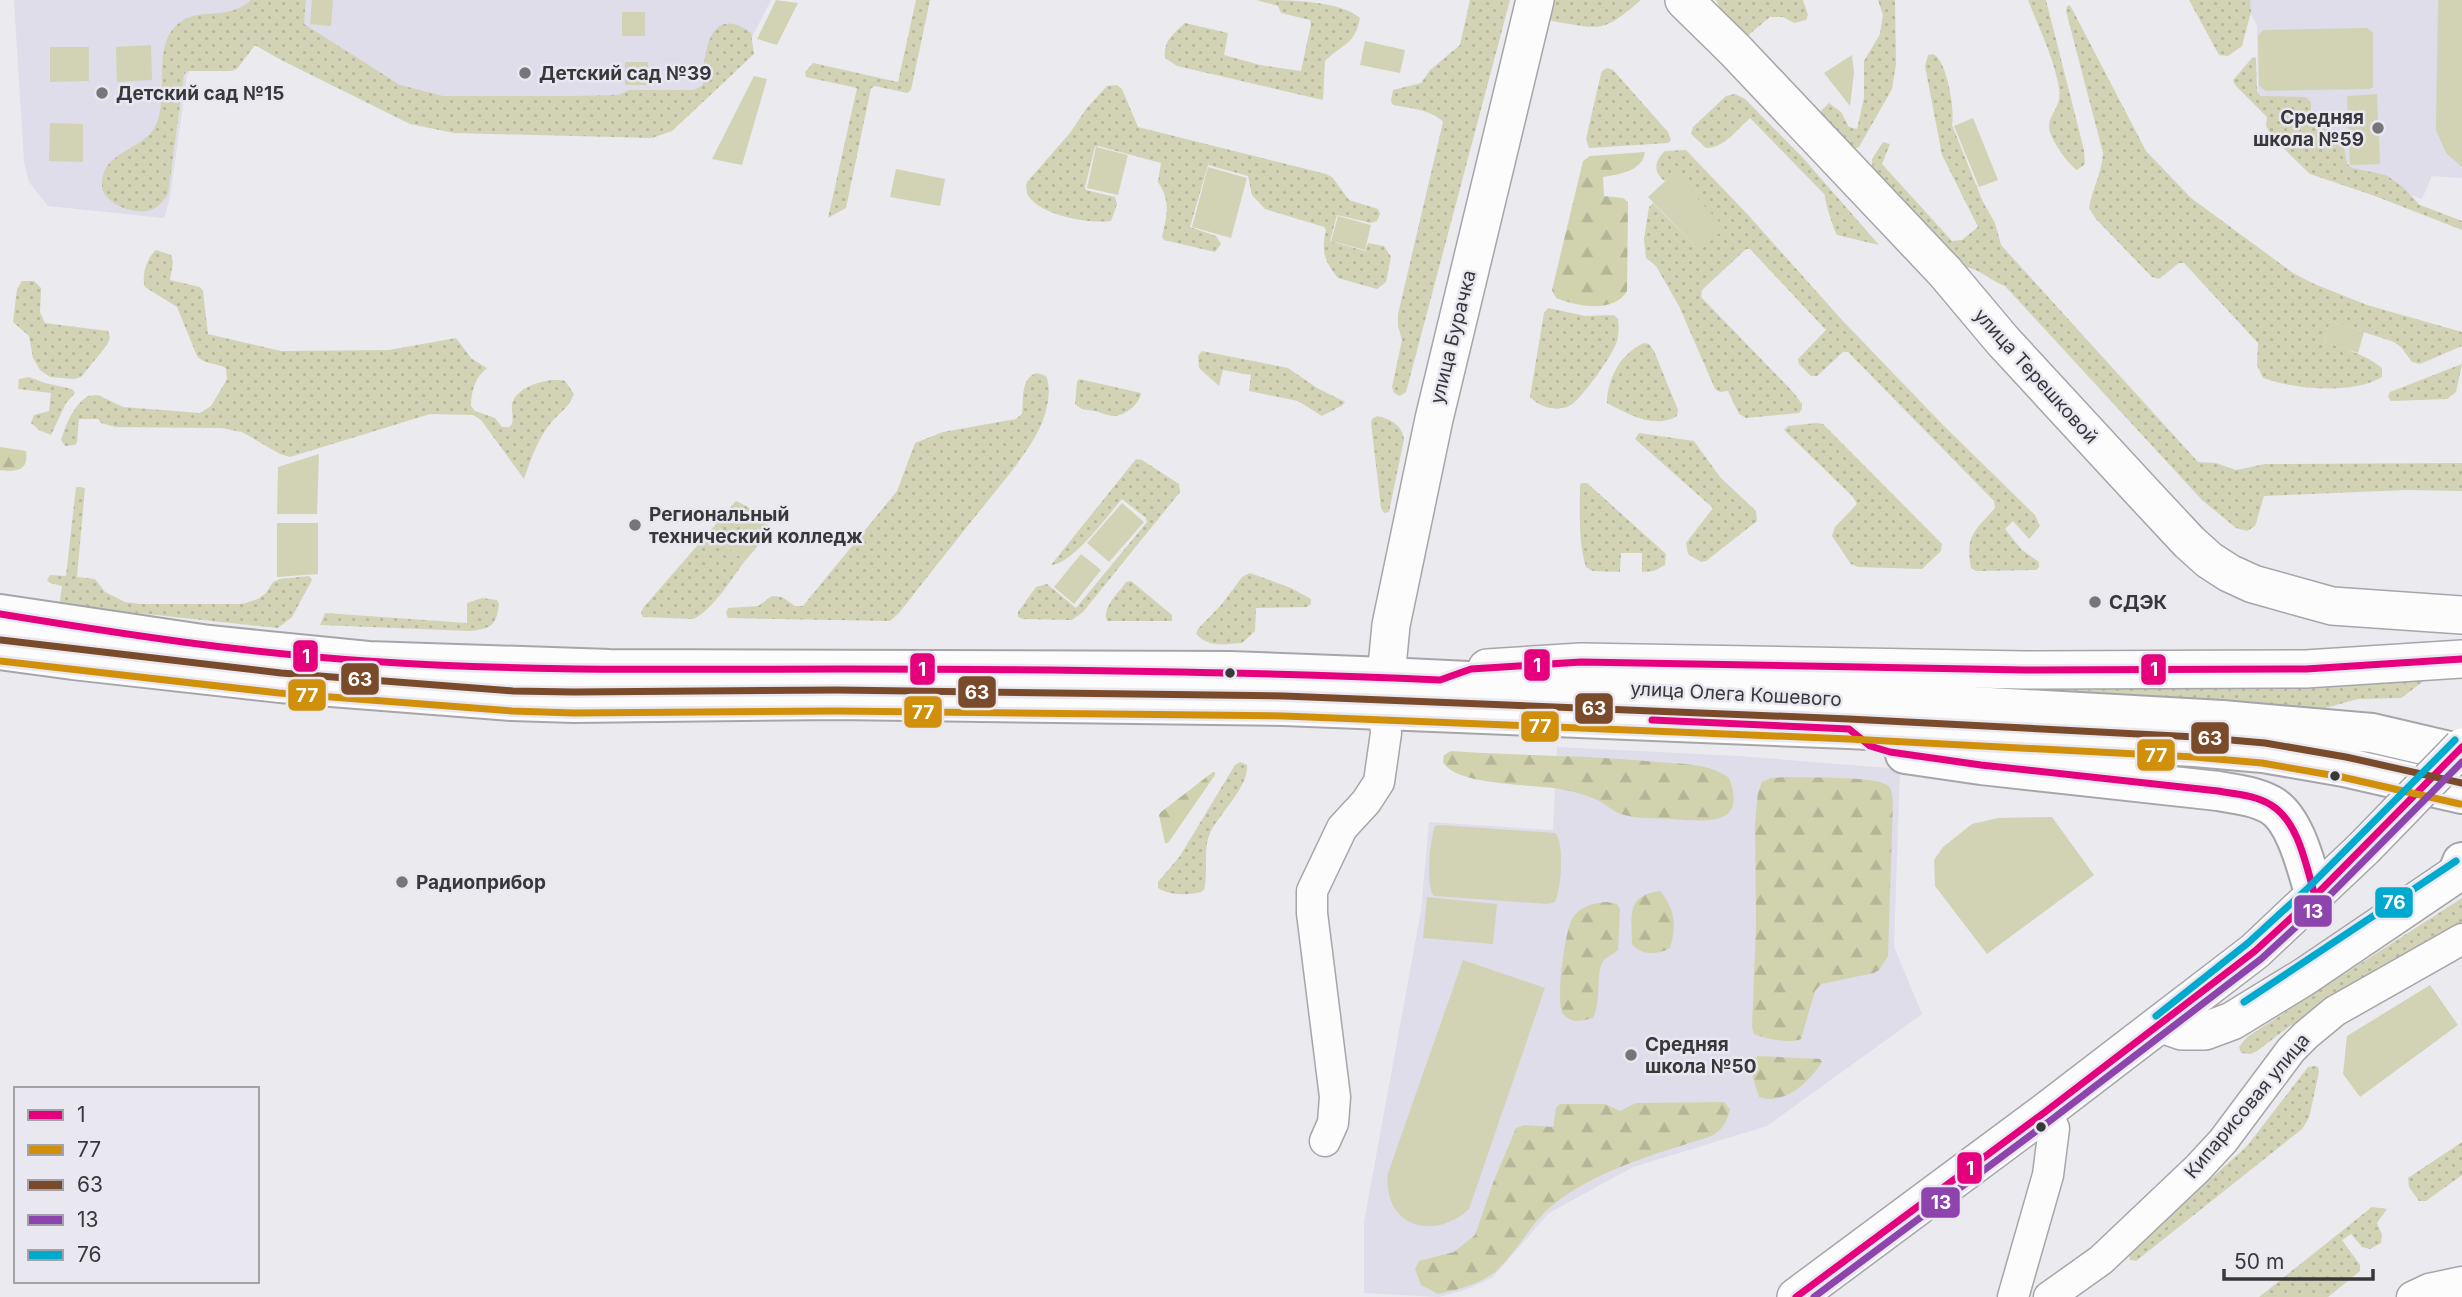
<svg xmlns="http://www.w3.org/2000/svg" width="2462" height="1297" font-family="Inter,sans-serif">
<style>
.built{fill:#dedde9}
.grass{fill:url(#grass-dots)}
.forest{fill:url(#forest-firs)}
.green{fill:#d2d3b5}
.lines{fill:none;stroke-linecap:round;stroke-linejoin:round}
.minor-casing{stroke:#a6a6aa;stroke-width:33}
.major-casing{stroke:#a6a6aa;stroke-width:40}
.highway-casing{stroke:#a6a6aa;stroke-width:42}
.minor{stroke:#fcfcfd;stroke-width:30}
.major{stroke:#fcfcfd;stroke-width:37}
.highway{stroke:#fcfcfd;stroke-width:38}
.major-bridge-casing{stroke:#a6a6aa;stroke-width:40;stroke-linecap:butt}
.major-bridge{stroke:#fcfcfd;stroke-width:37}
.bus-1-casing{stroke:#e9e8f1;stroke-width:12}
.bus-2-casing{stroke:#e9e8f1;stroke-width:12}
.bus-3-casing{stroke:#e9e8f1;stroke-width:12}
.bus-4-casing{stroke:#e9e8f1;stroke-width:12}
.bus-5-casing{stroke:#e9e8f1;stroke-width:12}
.bus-1{stroke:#e5007d;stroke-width:7}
.bus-2{stroke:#d1900c;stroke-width:7}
.bus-3{stroke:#7a4b2a;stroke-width:7}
.bus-4{stroke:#8e44ad;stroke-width:7}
.bus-5{stroke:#00a9ce;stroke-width:7}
.poi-dot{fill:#76767a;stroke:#e9e8f1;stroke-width:2.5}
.bus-dot{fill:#38383b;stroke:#e9e8f1;stroke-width:2.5}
.labels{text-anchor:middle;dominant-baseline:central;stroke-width:5;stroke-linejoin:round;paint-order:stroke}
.poi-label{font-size:19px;font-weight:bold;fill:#38383b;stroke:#e9e8f1;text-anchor:start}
.street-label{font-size:19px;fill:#38383b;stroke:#e9e8f1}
.line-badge{stroke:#e9e8f1;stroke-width:2.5}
.badge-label{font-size:19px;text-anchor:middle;font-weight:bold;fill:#fff}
</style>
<defs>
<pattern id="grass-dots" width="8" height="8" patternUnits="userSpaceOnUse" patternTransform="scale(1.75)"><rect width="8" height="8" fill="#d2d3b5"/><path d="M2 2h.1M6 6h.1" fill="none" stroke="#b5b69d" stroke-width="1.8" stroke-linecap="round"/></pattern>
<pattern id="forest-firs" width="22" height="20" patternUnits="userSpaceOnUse" patternTransform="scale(1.75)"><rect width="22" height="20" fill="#d1d3ae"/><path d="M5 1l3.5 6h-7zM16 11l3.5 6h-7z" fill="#b4b697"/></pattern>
</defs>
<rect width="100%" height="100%" fill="#eaeaef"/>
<g class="built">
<path d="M14,0h263l-67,27 -23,49 -17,121 -6,21 -116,-12 -19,-24 -5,-20z"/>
<path d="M306,0h465l-24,47 -84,79h-199l-164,-72z"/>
<path d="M2227,0h235v178l-30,-2 -10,23 -93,-35 -71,-72 -1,-67 -7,-12z"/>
<path d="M1557,747l181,9 162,13 -6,178 28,67 -155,112 -134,41 -84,46 -57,65 -27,12 -26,7 -75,-4v-71l57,-311 8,-89 124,8z"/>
</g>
<g class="grass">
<path d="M251,0h55l-2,24 96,61 43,11h130l46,-1 10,-5h65l9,-5c0,-30 6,-83 48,-52l3,21 -82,77 -20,7 -198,-5 -44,-9 -129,-64 -26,-15 -18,24 -7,2h-43l-3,4 -16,119c-4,6 -8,12 -15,15 -15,8 -50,-5 -51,-23 -2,-35 42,-35 54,-61 13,-29 -3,-74 18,-97 22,-25 51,-4 77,-28z"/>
<path d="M916,0h14l-19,90 -4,3 -32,-7 -4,2 -25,120 -18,10 29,-130 -51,-11 -1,-5 8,-9 85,19z"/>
<path d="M1256,0c28,0 83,0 104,18 -5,27 -18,26 -35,43l-2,39 -146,-34 -12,-8c-2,-17 8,-24 20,-35l43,10 -4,22 36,10 41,6 10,-47 -1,-4 -29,-7 -3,-7z"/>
<path d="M1470,0h40l-104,392 -6,4 -6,-3 -2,-6 10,-47 -4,-14v-12l45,-192c-10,-12 -34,-14 -50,-17l-2,-4 2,-11 28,-7 9,-13 30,-25z"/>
<path d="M1551,0h90c-39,34 -40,29 -89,21l-3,-4z"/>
<path d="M1716,0h87l5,15 -2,5 -12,3 -11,-6h-13l-24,20 -17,-11z"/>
<path d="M1878,0h17l1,64 -4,25 -33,58 -6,2 -37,-33 13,-13 12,9 8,15 8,2 7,-31v-37l16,-27 3,-19z"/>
<path d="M2028,0h18l38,150 1,14 -8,6c-9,-6 -29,-33 -28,-45 1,-12 13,-18 10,-37 -5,-30 -20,-60 -31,-88z"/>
<path d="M2189,0h61l1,12 -9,34 -14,10 -9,-1z"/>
<path d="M2070,5l76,146 45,47 102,75 19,10 55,22 95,27v14l-42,18 -8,-2 -11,-15 -7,-5 -64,-21 -6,21c21,7 41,12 58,26v9c-29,18 -88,12 -119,1l-6,-13 1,-22 -74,-80h-5l-20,16 -7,-2 -56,-58 -7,-11c3,-19 13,-35 14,-55l-37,-142 1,-5z"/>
<path d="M1933,54c14,6 22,56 19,71l31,77 12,21 6,22 197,217 18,1 20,7 29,-6 197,-1v28l-55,-1 -143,6 -9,30 -8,5 -11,-3 -34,-28 -197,-214c-18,-7 -25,-18 -45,-20l-87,-91 -1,-16 11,-17 7,2 -8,20 70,77 10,-1 16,-13 -36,-72 -17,-89 3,-11z"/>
<path d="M2253,57l3,1 1,33 4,5 45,1 5,5v20l4,5c30,2 27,11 32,37l5,4 34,7 17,12 17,18 42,16v9l-87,-34 -65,-22 -37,-36 -7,-12 1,-9 -32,-32 -2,-5z"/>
<path d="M1607,68l6,2 55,62 3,8 -3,3 -79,5 -3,-9 14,-61 2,-7z"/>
<path d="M1117,85l5,4 16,38 188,47 6,3 17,23 29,9 2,5 -3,7 -6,2 -34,-8 -7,26 35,10 3,-8 16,3 7,11 -5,25 -9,7 -39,-11c-14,-17 -17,-27 -12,-48l-2,-3 -59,-18 -13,-14 -4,-19 -40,-11 -18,62 26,9 5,8 -6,8 -51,-12 -2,-3c5,-22 9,-35 -4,-55l3,-19 -63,-17 -3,1 -10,40 1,3 29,7 2,7 -6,17c-21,3 -67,-5 -81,-23 -4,-4 -4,-10 -3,-16l43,-49 16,-24 21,-23z"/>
<path d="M1735,94l10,5 59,60 75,86 -42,-10c-3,-5 -13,-35 -12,-40l-75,-77c-13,11 -25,30 -44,30l-15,-14 2,-7 33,-31z"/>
<path d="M1686,150l64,67 91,102 103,107 91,89 5,11 -11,13 -16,-18 -8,8 16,20 18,13v5l-3,3 -60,1 -5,-3c-6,-33 4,-37 24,-60l-1,-7 -146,-149h-5l-26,24h-6l-12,-12 -1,-5 28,-29 -76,-81h-4l-44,41 -1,7 92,95 9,12v5l-3,4 -53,5 -7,-4 -11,-23 -8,1 -5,-3 -36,-83 -23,-40 -10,-8 -2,-19 5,-32 4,-4 47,48 -26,-77 -9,7c-13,-9 -10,-21 0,-30z"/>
<path d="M156,250l15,5 2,7 -3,18 30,7 3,4 5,43 73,17 108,-1 67,-12 16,21 15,9c-12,9 -16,24 -16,38l4,5 20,7 7,9h7l3,-3c2,-8 -2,-17 1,-23 7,-16 37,-24 52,-20l9,13c-5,15 -19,21 -27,34 -11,16 -17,33 -23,51l-43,-59 -8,-5 -43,-1 -140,43 -10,-3 -38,-22 -21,-4 -105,-1 -15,-4 -3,-4h-19l-2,23 -2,3 -10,1 -4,-6c5,-16 12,-34 27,-44l10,-1 25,12 77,6 11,-7 12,-20 4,-7 -1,-11c-9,-5 -23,-4 -29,-12l-20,-49 -32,-20c-4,-10 2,-30 11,-37z"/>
<path d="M22,281h12l7,7 -1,24 5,11 63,8 2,7 -3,7 -26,32 -7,2 -24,-2 -10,-7 -7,-12 -4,-22 -16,-14 4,-33z"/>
<path d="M1548,308l37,8 29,-1 4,4c1,7 1,15 -1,22 -4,14 -35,57 -46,64 -13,7 -31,3 -41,-8l14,-84z"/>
<path d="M1644,343l5,1 5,7 24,59 -1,6c-23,14 -50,-3 -70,-13 0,-24 14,-50 37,-60z"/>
<path d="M1202,351l86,17 29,20 28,14 -2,3 -21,11 -24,-15 -49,-10 2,-16 -28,-5 -4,16 -20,-18 -1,-12z"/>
<path d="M2462,364l-6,28 -9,7 -56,2 -3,-4 2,-5z"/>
<path d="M1037,373l9,3c6,13 1,34 -4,47 -13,29 -36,55 -56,80 -29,36 -58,73 -87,110l-9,8 -162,-3 -2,-5 2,-5 30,-2 14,-10 10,1 13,9h8l94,-115 18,-48 28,-11 73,-13 6,-5c2,-15 -2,-36 15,-41z"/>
<path d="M29,377l16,6 27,6 3,4 -9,10 -15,32 -12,-5 -8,-7 3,-8 15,-4 2,-18 -33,-4 1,-10z"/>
<path d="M1079,379l62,14c-1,11 -17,24 -29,23 -5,-1 -11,-3 -16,-5 -9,-1 -15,-1 -21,-7l2,-22z"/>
<path d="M1377,416c15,4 24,8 27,23l-15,73 -5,1 -3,-5 -10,-85 1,-4z"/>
<path d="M1816,423l7,1 119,120 -1,7 -19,18 -64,-2 -7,-3 -19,-28 3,-9 22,-23 -4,-7 -69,-67 4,-4z"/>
<path d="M1639,433l55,8 26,36 36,34 1,10 -51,40 -5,1 -13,-8 -2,-11 27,-35 -78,-69z"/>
<path d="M1136,459l6,1 37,24 1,8 -97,120 -11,8 -49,-1 -5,-2v-5l18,-25 11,-3 29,24 71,-86 -1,-4 -24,-19c-15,17 -49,65 -71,66z"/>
<path d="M1582,483h5l79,71 -1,11 -11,6 -12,1v-19h-21l-1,19 -27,-1 -7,-4c-8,-26 -6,-55 -6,-82z"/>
<path d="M76,487l9,1 -8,89 18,2 10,13 20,10 15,2h102l16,-5 8,-6 7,-11 7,-3 29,-3 3,4 -20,37 -14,11 -215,-23 -3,-4 2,-15 -12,-3 -3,-3 3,-5 16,1z"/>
<path d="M736,501l12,6 5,6 -27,33 19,15c-13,17 -33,50 -52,58l-50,-2 -2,-4 2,-5z"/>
<path d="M1250,573l41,15 20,11v5l-4,3 -51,1 -1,23 -13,12c-17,1 -33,5 -46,-9l2,-5 24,-25 20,-27z"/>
<path d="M1131,581l41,34v6h-65c-5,-14 11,-27 19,-39z"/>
<path d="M482,598l15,2 2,4c-3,23 -8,24 -29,27l-150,-6 5,-12 142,10v-20z"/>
<path d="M2432,675l-31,23 -43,1 -40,11 -414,-22z"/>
<path d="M1240,762l7,3c2,21 -26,47 -36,66 -9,17 -2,40 -7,59 -11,7 -35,5 -46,-2v-6l22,-26 55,-91z"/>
<path d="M2462,898v32l-172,96 -33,25 -6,3 -10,-1 -2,-6 8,-10z"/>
<path d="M2315,1066l3,1 1,5 -10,46 -7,11 -166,132 -6,-1 -1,-6 3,-4 115,-104 61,-79z"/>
<path d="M2462,1142v33l-36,26h-7l-10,-14 -1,-9z"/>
<path d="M2372,1207l15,2 -10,14 5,12 -1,8 -11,6 -8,-2 -11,-13 -9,6 18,25v6l-32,26h-69z"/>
</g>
<g class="forest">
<path d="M1645,152c-3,20 -26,22 -42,25l1,19 19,2 5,4 -1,89c-13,23 -51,15 -71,7l-4,-8 31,-129 7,-5z"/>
<path d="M0,447l26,4c3,20 -10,21 -26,19z"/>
<path d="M1451,751c68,5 137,4 206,11 24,2 52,1 72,16 19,50 -24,43 -57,41 -16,-1 -33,0 -48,-4 -10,-3 -15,-8 -23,-13 -13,-7 -27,-10 -41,-13 -27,-5 -104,-3 -117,-27l1,-7z"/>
<path d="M1213,772h2v3l-47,68h-3l-6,-28 2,-3z"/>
<path d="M1786,777c19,1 88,-1 101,8 5,3 5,10 6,16l-5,155 -9,14 -5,3 -53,11 -6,7 -14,48c-13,5 -34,0 -47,-5l-2,-7 4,-101 -1,-103 3,-31 4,-10 9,-4z"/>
<path d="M1660,891c15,18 17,34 10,57 -12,7 -28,8 -38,-4 0,-28 -7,-48 28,-53z"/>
<path d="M1607,902l10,2 3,5 -2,41c-4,4 -10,6 -14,10 -9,11 -2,40 -11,58 -11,3 -22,6 -30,-4 -8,-11 2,-86 10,-97 8,-11 21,-14 34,-15z"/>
<path d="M1758,1056l62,3 2,3c-12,19 -37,44 -63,35l-6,-19 -2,-17z"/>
<path d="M1724,1102l6,7c-3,13 -7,20 -18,27 -54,17 -124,36 -166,75 -17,16 -39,55 -57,65 -15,10 -34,14 -51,18l-17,-9 -6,-16 4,-8 35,-9 21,-17 18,-52 23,-55 8,-3 29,2 3,-19 4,-4h45l15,7 16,-8z"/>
</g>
<g class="green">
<path d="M312,0h21l-2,26 -21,-2z"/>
<path d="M776,0l22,3 -21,42 -20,-6z"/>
<path d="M2438,0h24v167l-16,-14 -10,-23z"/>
<rect x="622" y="12" width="23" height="24"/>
<path d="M2367,28l6,5v54l-4,2 -103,2 -7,-5 -1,-50 5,-6z"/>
<path d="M1365,41l40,9 -5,23 -40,-8z"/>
<path d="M151,45l1,35 -35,2 -1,-35z"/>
<path d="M50,47h39v34l-39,1z"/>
<path d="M1852,55l2,18 -4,33 -26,-33z"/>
<rect x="625" y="62" width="23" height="23"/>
<path d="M754,76l13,3 -25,86 -30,-6z"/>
<path d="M2377,94l3,70 -30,1 -3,-69z"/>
<path d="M1973,118l25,62 -19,7 -25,-61z"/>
<path d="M50,123l33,1v38l-34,-1z"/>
<path d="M1096,147l32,8 -10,40 -31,-7z"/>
<path d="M1208,167l39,11 -16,60 -39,-11z"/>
<path d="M896,169l49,10 -5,27 -50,-9z"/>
<path d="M1674,173l51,55 -25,23 -52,-54z"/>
<path d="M1338,216l33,9 -6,25 -34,-9z"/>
<path d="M2330,321l34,11 -6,21 -34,-11z"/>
<path d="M319,454l-2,60h-40l1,-47z"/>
<path d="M1122,503l22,19 -35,40 -22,-19z"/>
<path d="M753,513l19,16 -27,32 -19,-15z"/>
<path d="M277,523h41v51l-41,3z"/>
<path d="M1081,554l20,16 -27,34 -20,-17z"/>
<path d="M2052,817l42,58 -107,79 -52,-68 -1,-26 9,-13 29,-23 26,-6z"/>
<path d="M1440,825l115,8c10,9 6,57 0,69l-8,2 -113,-8c-9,-9 -4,-57 1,-70z"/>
<path d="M1427,897l70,7 -4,40 -70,-6z"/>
<path d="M1463,960l82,28 -76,221c-37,34 -87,16 -81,-36z"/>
<path d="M2430,985l28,40 -98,72 -17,-23 4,-38z"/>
</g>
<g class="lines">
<g class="minor-casing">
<g id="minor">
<path d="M1325,1141l8,-18 2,-26 -23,-184v-22l30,-63 24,-26 13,-20 7,-49 -2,-23"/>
<path d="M2013,1297l35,-122 6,-47 -9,-16"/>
<path d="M2049,1297l52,-37 96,-91 26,-28 68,-91 15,-15 29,-24 127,-72"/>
<path d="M2412,1297l17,-8 33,-7"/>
</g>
</g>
<g class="major-casing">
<g id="major">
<path d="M1684,0l51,50 210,222 58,69 144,156 42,45 20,18 20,13 24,11 79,22 130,9"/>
<path d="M1487,668l94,-6 444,8 281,-1 156,-10"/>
<path d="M1386,677l5,-52 43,-206 101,-419"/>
<path d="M2162,1024l20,7h23l27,-10 72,-44 158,-107"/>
<path d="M1796,1297l249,-185 210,-161 109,-103"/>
</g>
</g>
<g class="highway-casing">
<g id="highway">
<path d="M0,614l209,31 159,16 242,8 620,2 156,6 462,22 374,21 150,13 90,21"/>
<path d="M0,650l73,10 207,23 232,18 62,2 263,-3 447,6 565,23 346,18 68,6 81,14 118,27"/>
<path d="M1905,754l76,11 237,26c18,3 37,5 53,14 25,14 36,65 44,91"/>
<path d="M2458,872l4,-10"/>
</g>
</g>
<use href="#minor" class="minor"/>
<use href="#major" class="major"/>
<use href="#highway" class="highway"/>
<g class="major-bridge-casing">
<path id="major-bridge" d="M2364,848l98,-101"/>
</g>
<use href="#major-bridge" class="major-bridge"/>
<g class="bus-1-casing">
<g id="bus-1">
<path d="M0,614c122,20 244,39 367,47 159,11 319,8 478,8 199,0 397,2 595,11l31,-11 110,-7 444,8 281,-1 156,-10"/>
<path d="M1652,720l197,9 21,17 20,6 91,13 237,26c17,3 37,4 53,14 28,17 35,61 44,91"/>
<path d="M1796,1297l249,-185 210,-161 60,-55 147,-149"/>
</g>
</g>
<g class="bus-2-casing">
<path id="bus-2" d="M0,661l279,32 233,18 62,2 263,-2 447,5 565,23 345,18 68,6 80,14 118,27"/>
</g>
<g class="bus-3-casing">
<path id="bus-3" d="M1,640l280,33 232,18 61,1 263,-2 447,6 565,23 347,18 69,6 81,14 116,26"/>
</g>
<g class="bus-4-casing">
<path id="bus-4" d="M1814,1297l237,-177 210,-161 61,-56 140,-141"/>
</g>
<g class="bus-5-casing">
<g id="bus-5">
<path d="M2244,1002l212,-141"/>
<path d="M2156,1016l92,-73 60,-55 147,-148"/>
</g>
</g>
<use href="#bus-1" class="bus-1"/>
<use href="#bus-2" class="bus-2"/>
<use href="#bus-3" class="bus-3"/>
<use href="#bus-4" class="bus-4"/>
<use href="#bus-5" class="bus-5"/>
</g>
<g class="poi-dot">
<circle cx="525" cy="73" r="7"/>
<circle cx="102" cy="93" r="7"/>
<circle cx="2378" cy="128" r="7"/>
<circle cx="635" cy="525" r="7"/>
<circle cx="2095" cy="602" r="7"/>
<circle cx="402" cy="882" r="7"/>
<circle cx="1631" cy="1055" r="7"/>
</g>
<g class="bus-dot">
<circle cx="1230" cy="673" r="6"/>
<circle cx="2335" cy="776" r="6"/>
<circle cx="2041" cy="1127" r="6"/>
</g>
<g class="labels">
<g class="poi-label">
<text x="539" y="73">Детский сад №39</text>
<text x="116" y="93">Детский сад №15</text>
<text x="2364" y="117" text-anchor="end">Средняя<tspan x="2364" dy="22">школа №59</tspan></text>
<text x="649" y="514">Региональный<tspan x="649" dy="22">технический колледж</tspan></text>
<text x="2109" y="602">СДЭК</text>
<text x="416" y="882">Радиоприбор</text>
<text x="1645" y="1044">Средняя<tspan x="1645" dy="22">школа №50</tspan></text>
</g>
<g class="street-label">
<text transform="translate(1453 337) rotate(-76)">улица Бурачка</text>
<text transform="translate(2036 376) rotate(48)">улица Терешковой</text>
<text transform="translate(1736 694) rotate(3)">улица Олега Кошевого</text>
<text transform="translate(2247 1106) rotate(-50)">Кипарисовая улица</text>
</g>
</g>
<g class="line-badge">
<rect x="292" y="639" width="27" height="34" rx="7" fill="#e5007d"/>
<rect x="1523" y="648" width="28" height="34" rx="7" fill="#e5007d"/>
<rect x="909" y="652" width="27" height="34" rx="7" fill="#e5007d"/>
<rect x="2140" y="653" width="27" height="33" rx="7" fill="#e5007d"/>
<rect x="340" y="662" width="40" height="34" rx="7" fill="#7a4b2a"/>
<rect x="957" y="675" width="40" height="34" rx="7" fill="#7a4b2a"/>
<rect x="287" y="678" width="40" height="34" rx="7" fill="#d1900c"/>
<rect x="1574" y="692" width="40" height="33" rx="7" fill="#7a4b2a"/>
<rect x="903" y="695" width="40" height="34" rx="7" fill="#d1900c"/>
<rect x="1520" y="710" width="40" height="33" rx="7" fill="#d1900c"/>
<rect x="2190" y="721" width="40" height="34" rx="7" fill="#7a4b2a"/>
<rect x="2136" y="738" width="40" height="34" rx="7" fill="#d1900c"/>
<rect x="2374" y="886" width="40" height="33" rx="7" fill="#00a9ce"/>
<rect x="2293" y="894" width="40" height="34" rx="7" fill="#8e44ad"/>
<rect x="1956" y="1151" width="27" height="34" rx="7" fill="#e5007d"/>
<rect x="1920" y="1186" width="41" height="33" rx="7" fill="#8e44ad"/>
</g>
<g class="badge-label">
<text x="306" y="663">1</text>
<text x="1537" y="672">1</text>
<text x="922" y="676">1</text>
<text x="2154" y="676">1</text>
<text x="360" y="686">63</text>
<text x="977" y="699">63</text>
<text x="307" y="702">77</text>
<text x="1594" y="715">63</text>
<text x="923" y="719">77</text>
<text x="1540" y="733">77</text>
<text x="2210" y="745">63</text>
<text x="2156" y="762">77</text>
<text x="2394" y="909">76</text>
<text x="2313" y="918">13</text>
<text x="1970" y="1175">1</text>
<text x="1941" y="1209">13</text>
</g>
<rect x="14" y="1087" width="245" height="196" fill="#e9e8f1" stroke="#a2a2a8" stroke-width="2"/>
<rect x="28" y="1110" width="35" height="10" fill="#e5007d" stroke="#a2a2a8" stroke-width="2"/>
<text x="77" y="1122" font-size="21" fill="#38383b">1</text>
<rect x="28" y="1145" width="35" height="10" fill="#d1900c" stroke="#a2a2a8" stroke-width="2"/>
<text x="77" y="1157" font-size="21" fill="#38383b">77</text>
<rect x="28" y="1180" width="35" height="10" fill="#7a4b2a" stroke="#a2a2a8" stroke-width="2"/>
<text x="77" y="1192" font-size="21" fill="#38383b">63</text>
<rect x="28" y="1215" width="35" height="10" fill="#8e44ad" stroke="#a2a2a8" stroke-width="2"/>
<text x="77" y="1227" font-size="21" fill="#38383b">13</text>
<rect x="28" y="1250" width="35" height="10" fill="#00a9ce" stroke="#a2a2a8" stroke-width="2"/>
<text x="77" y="1262" font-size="21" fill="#38383b">76</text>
<path d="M2224 1269v10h149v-10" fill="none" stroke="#38383b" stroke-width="3.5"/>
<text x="2234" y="1269" font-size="21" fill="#38383b" stroke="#e9e8f1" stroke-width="5" paint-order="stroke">50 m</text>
</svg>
